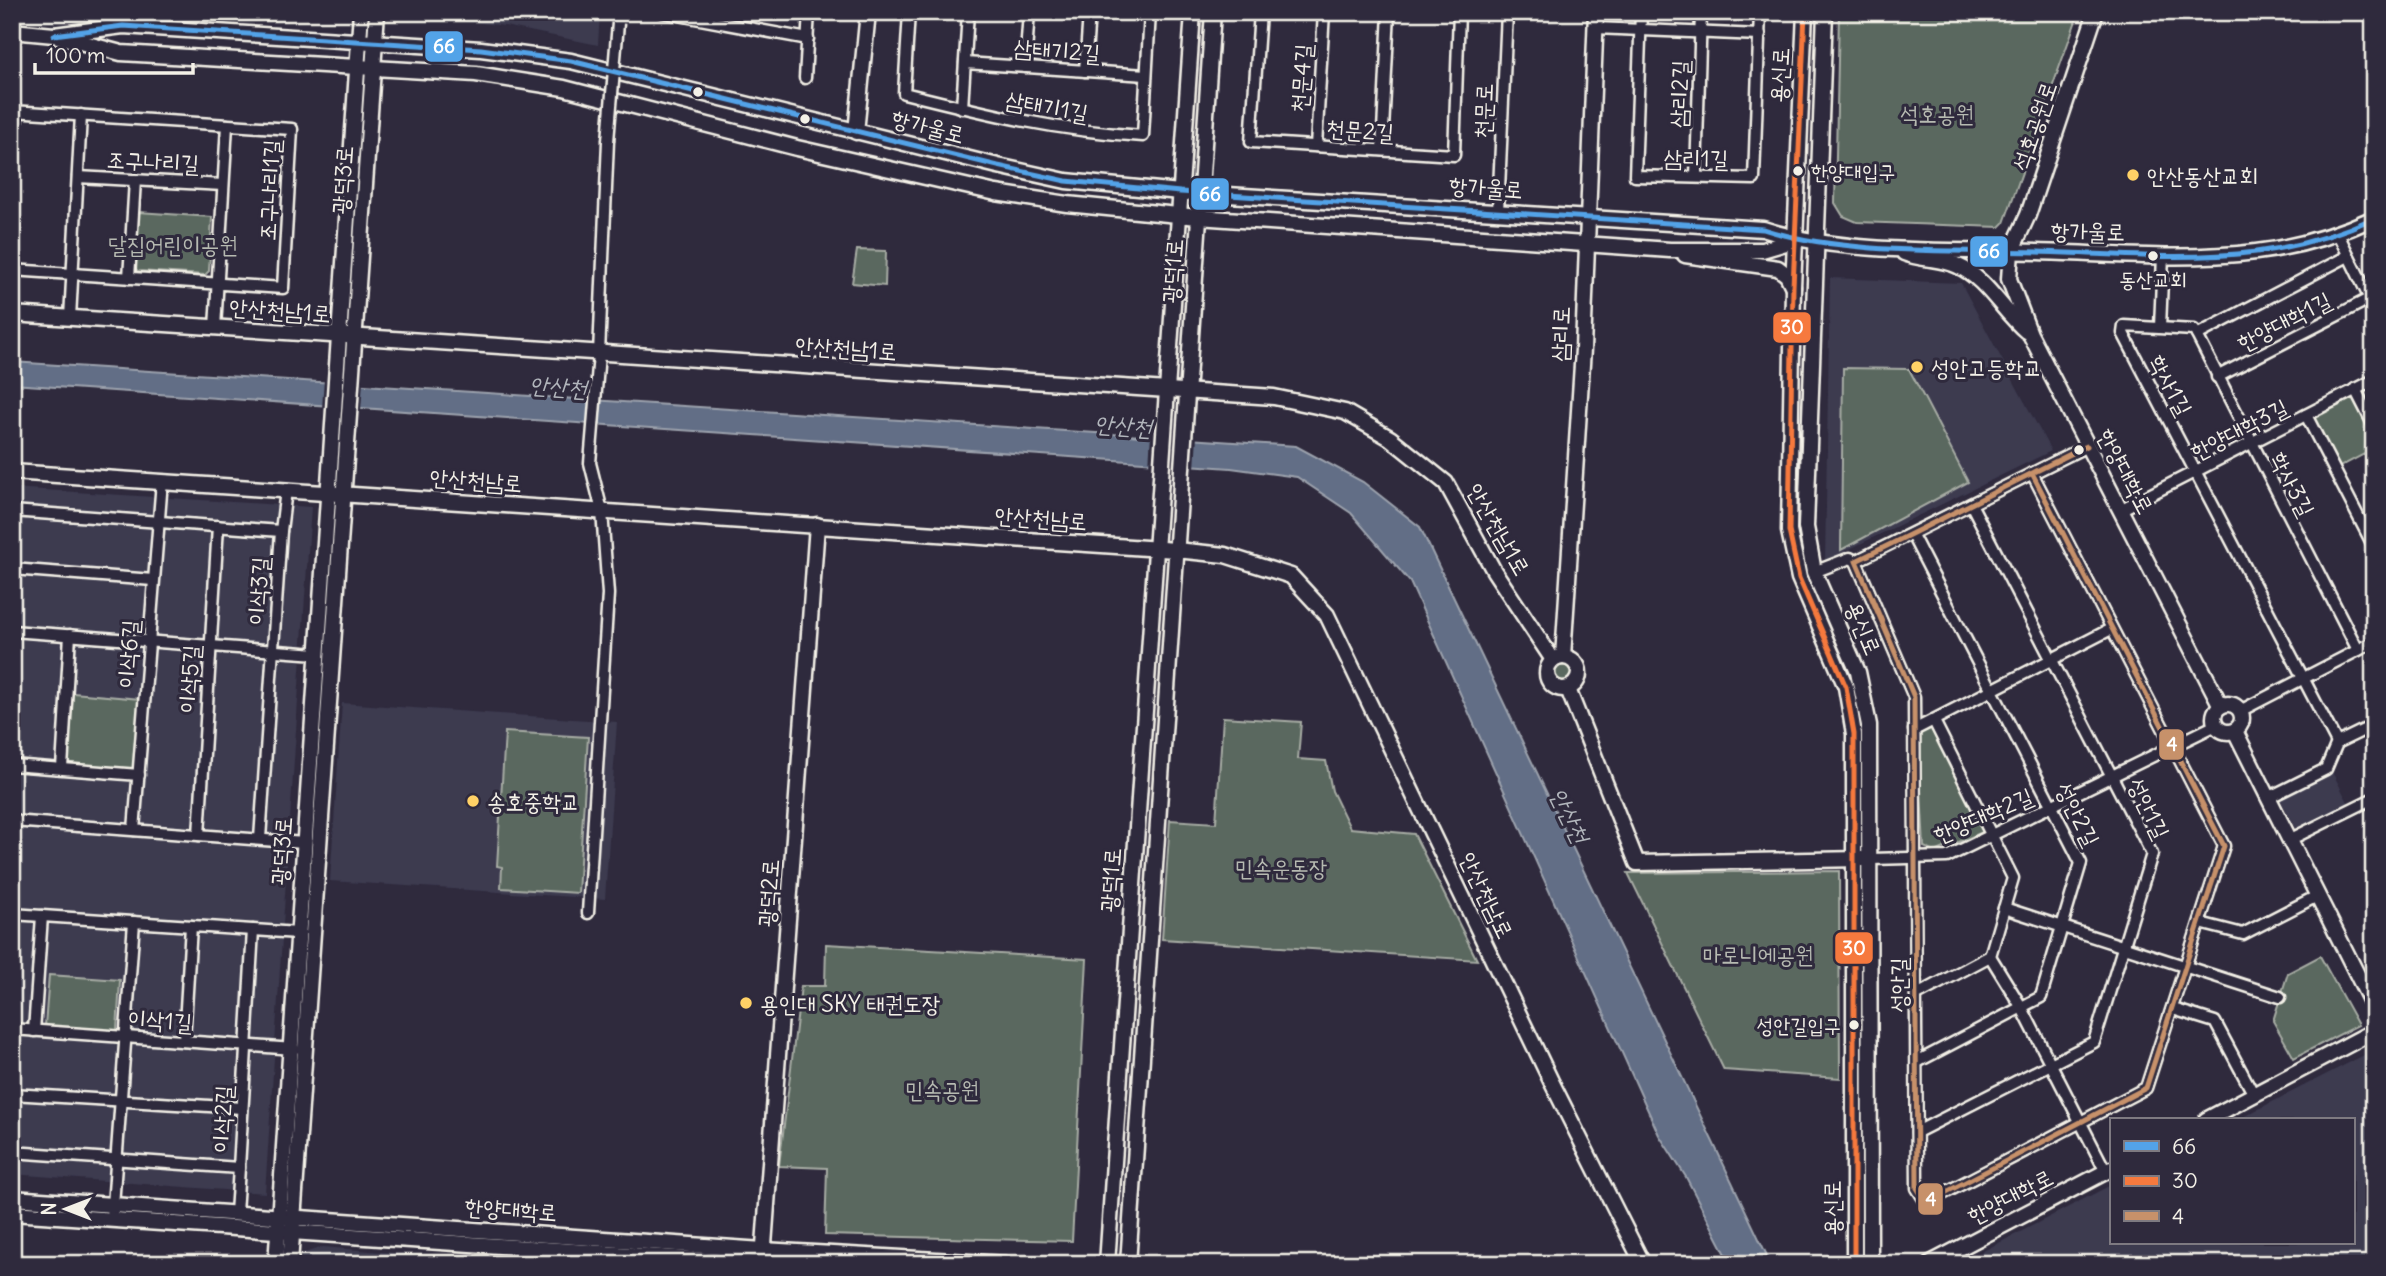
<svg xmlns="http://www.w3.org/2000/svg" width="2386" height="1276" font-family="Delius,'Poor Story',sans-serif">
<style>
.built{fill:#3c3a50}
.green{fill:#5a685f;stroke:#a7aca4;stroke-width:2}
.water{fill:#626e86;stroke:#9ca2ad;stroke-width:2}
.pier{fill:#2f2a3d}
.lines{fill:none;stroke-linecap:round;stroke-linejoin:round}
.street-casing{stroke:#f4f1e8;stroke-width:15}
.secondary-casing{stroke:#f4f1e8;stroke-width:19}
.street{stroke:#2f2a3d;stroke-width:10}
.secondary{stroke:#2f2a3d;stroke-width:14}
.street-bridge-casing{stroke:#f4f1e8;stroke-width:15;stroke-linecap:butt}
.street-bridge{stroke:#2f2a3d;stroke-width:10}
.bus-1-casing{stroke:#2f2a3d;stroke-width:10}
.bus-2-casing{stroke:#2f2a3d;stroke-width:10}
.bus-3-casing{stroke:#2f2a3d;stroke-width:10}
.bus-1{stroke:#53a3e8;stroke-width:5}
.bus-2{stroke:#f6793e;stroke-width:5}
.bus-3{stroke:#c7916a;stroke-width:5}
.bus-dot{fill:#f4f1e8;stroke:#2f2a3d;stroke-width:2.5}
.poi-dot{fill:#ffd166;stroke:#2f2a3d;stroke-width:2.5}
.labels{text-anchor:middle;dominant-baseline:central;stroke-width:6;stroke-linejoin:round;paint-order:stroke}
.bus-label{font-size:21px;fill:#f4f1e8;stroke:#2f2a3d;text-anchor:start}
.street-label{font-size:23px;fill:#f4f1e8;stroke:#2f2a3d}
.park-label{font-size:23px;fill:#b6bab1;stroke:#2f2a3d}
.poi-label{font-size:23px;fill:#f4f1e8;stroke:#2f2a3d;text-anchor:start}
.water-label{font-size:24px;font-style:italic;fill:#b2b6bc;stroke:#2f2a3d}
.line-badge{stroke:#2f2a3d;stroke-width:2.5}
.badge-label{font-size:19px;text-anchor:middle;font-weight:bold;fill:#fff}
</style>
<rect width="100%" height="100%" fill="#2f2a3d"/>
<filter id="ink" filterUnits="userSpaceOnUse"><feTurbulence type="fractalNoise" baseFrequency=".0143" numOctaves="2"/><feDisplacementMap in="SourceGraphic" scale="14" xChannelSelector="R" yChannelSelector="G"/><feConvolveMatrix kernelMatrix="1 2 1 2 8 2 1 2 1" color-interpolation-filters="sRGB"/></filter>
<g filter="url(#ink)">
<g class="built">
<path d="M392,12h208l-2,33 -93,-19z"/>
<path d="M1830,278l131,5 90,168 -226,110z"/>
<path d="M12,488l299,19 -46,686 -253,-19z"/>
<path d="M342,703l275,19 -12,177 -275,-18z"/>
<path d="M2331,770l18,34 -52,27 -18,-34z"/>
<path d="M2374,1050v214h-416l153,-79v58h242v-123h-116z"/>
<path d="M323,1247l201,17h-223v-10z"/>
</g>
<g class="green">
<path d="M1839,12h240l-75,211 -4,4 -143,-5 -14,-6 -8,-13z"/>
<path d="M138,212l74,5 -3,54 -4,4 -67,-4 -4,-4z"/>
<path d="M857,250l29,1 -1,35 -33,-3z"/>
<path d="M1843,368l66,1 59,113 -127,68z"/>
<path d="M2353,398l21,39v12l-38,20 -25,-49z"/>
<circle cx="1563" cy="673" r="10"/>
<path d="M73,693l67,6 -6,70 -67,-5z"/>
<path d="M1223,717l78,5 -3,37 28,2 6,30 18,37 64,6 63,126 -315,-21 8,-119 46,3z"/>
<path d="M1932,728l51,104 -48,20 -11,-5 -6,-113z"/>
<path d="M505,732l83,5 -10,156 -77,-5 1,-21 -5,-1z"/>
<path d="M1839,871l1,207 -116,-8 -96,-197z"/>
<path d="M826,944l261,15 -15,282 -247,-6 2,-67 -48,-2 22,-180h24z"/>
<path d="M2320,956l38,69 -64,33 -21,-37 15,-48z"/>
<path d="M49,975l71,5 -3,51 -72,-5z"/>
</g>
<path class="water" d="M12,362l1284,84 67,36 57,45 351,737h-40l-45,-87 -27,-42 -249,-553 -59,-69 -54,-36 -66,-9 -1219,-84z"/>
<g class="pier">
<path d="M324,378l39,3 -2,30 -39,-2z"/>
<path d="M1151,433l46,3 -2,33 -46,-3z"/>
</g>
<g class="lines">
<g class="street-casing">
<g id="street">
<path d="M662,12l146,27"/>
<path d="M909,12l-5,81c84,21 152,38 239,43l7,-124"/>
<path d="M1260,12l-9,130 203,13 5,-143"/>
<path d="M1641,12l-6,164 119,3 6,-167"/>
<path d="M1595,28l165,7"/>
<path d="M965,63l181,12"/>
<path d="M1025,67l4,-55"/>
<path d="M1085,71l4,-59"/>
<path d="M805,78l4,-66"/>
<path d="M962,108l6,-96"/>
<path d="M12,111l280,18 -9,159 -271,-18"/>
<path d="M1316,146l8,-134"/>
<path d="M1382,150l7,-138"/>
<path d="M78,177l145,8"/>
<path d="M1696,177l5,-165"/>
<path d="M12,186l5,-75"/>
<path d="M1498,211l9,-199"/>
<path d="M2338,234l36,73"/>
<path d="M129,278l6,-98"/>
<path d="M70,318l11,-203"/>
<path d="M2160,327l3,-71"/>
<path d="M215,328l12,-203"/>
<path d="M2197,335l161,315"/>
<path d="M2217,377l152,-78"/>
<path d="M2355,389l19,37"/>
<path d="M2306,415l68,132"/>
<path d="M2120,510l254,-130"/>
<path d="M12,511l269,20 -21,308"/>
<path d="M281,531l5,-41"/>
<path d="M1912,535l169,328 -40,134 -124,65"/>
<path d="M1856,561l58,136 3,491 7,11h9l213,-111 78,-242 -192,-373"/>
<path d="M1856,561l231,-115"/>
<path d="M12,569l141,11"/>
<path d="M1814,572l36,-14 6,3"/>
<path d="M12,631l305,23"/>
<path d="M2240,711l134,-69"/>
<path d="M1914,730l197,-101"/>
<path d="M2337,743l-214,-410 1,-7 70,4 3,5 151,-79"/>
<path d="M2337,743l33,-16 4,7"/>
<path d="M12,765l127,10"/>
<path d="M62,768l8,-133"/>
<path d="M2270,797l56,-28 11,-26"/>
<path d="M12,821l292,22"/>
<path d="M134,830l28,-349"/>
<path d="M199,835l19,-309"/>
<path d="M2291,839l83,-41"/>
<path d="M1871,859l76,-2 269,-132"/>
<path d="M2004,908l276,89"/>
<path d="M588,913l20,-319 -6,-83 -12,-48 9,-109 9,-213"/>
<path d="M12,914l286,19"/>
<path d="M2200,923l43,11 76,-39"/>
<path d="M1990,956l32,52 84,164"/>
<path d="M1917,995l73,-39 23,-78 -79,-157"/>
<path d="M2173,1009l42,13 39,73"/>
<path d="M12,1029l282,20"/>
<path d="M34,1031l8,-115"/>
<path d="M184,1041l7,-115"/>
<path d="M12,1094l230,14"/>
<path d="M1917,1132l177,-90 58,-188 -181,-350"/>
<path d="M12,1152l227,16 14,-238"/>
<path d="M236,1213l3,-45"/>
<path d="M112,1219l22,-297"/>
</g>
</g>
<g class="secondary-casing">
<g id="secondary">
<path d="M1805,12l-12,275 -4,244 10,47 47,109 8,47v530"/>
<path d="M1825,12l-19,515 8,45 44,100 11,53 1,539"/>
<path d="M2096,12l-68,203 -17,37 -2,27 21,55 191,372"/>
<path d="M12,31l42,4 67,18 355,21 88,14 233,60 199,45 71,11 131,13 472,33h92l34,-10"/>
<path d="M54,35l69,-9 358,23 90,12 427,105 68,15 114,11 583,37c79,26 190,21 275,23 72,2 147,9 218,0 41,-5 81,-17 118,-34"/>
<path d="M856,132l12,-120"/>
<path d="M1904,253c17,7 38,5 54,13 28,12 45,46 68,65"/>
<path d="M1685,255l93,13 9,7 6,12"/>
<path d="M12,314l1262,83 71,15 45,26 56,45 48,88 59,89"/>
<path d="M12,472l1164,78 49,5 66,21 36,39 224,466 92,183"/>
<circle cx="1563" cy="673" r="16"/>
<path d="M1563,657l20,-308 13,-337"/>
<path d="M1568,689l69,174 225,-4"/>
<circle cx="2228" cy="718" r="14"/>
<path d="M2235,731l139,277"/>
<path d="M2206,1120l168,-89"/>
<path d="M12,1198l751,52 243,14"/>
<path d="M12,1213l752,51"/>
<path d="M763,1259l54,-734"/>
<path d="M276,1264l85,-1252"/>
<path d="M290,1264l87,-1252"/>
<path d="M1107,1264l86,-1252"/>
<path d="M1128,1264l85,-1252"/>
<path d="M1929,1264l182,-95"/>
</g>
</g>
<use href="#street" class="street"/>
<use href="#secondary" class="secondary"/>
<g class="street-bridge-casing">
<path id="street-bridge" d="M608,141l10,-118"/>
</g>
<use href="#street-bridge" class="street-bridge"/>
<g class="bus-1-casing">
<path id="bus-1" d="M54,35l69,-9 358,23 90,12 427,105 68,15 114,11 583,37c79,26 190,21 275,23 72,2 147,9 218,0 41,-5 81,-17 118,-34"/>
</g>
<g class="bus-2-casing">
<path id="bus-2" d="M1805,12l-12,275 -4,244 10,47 47,109 8,47v530"/>
</g>
<g class="bus-3-casing">
<path id="bus-3" d="M2032,473l192,373 -78,242 -213,111h-9l-7,-11 -3,-491 -58,-136c77,-37 153,-77 231,-115"/>
</g>
<use href="#bus-1" class="bus-1"/>
<use href="#bus-2" class="bus-2"/>
<use href="#bus-3" class="bus-3"/>
</g>
</g>
<g class="bus-dot">
<circle cx="698" cy="92" r="6"/>
<circle cx="805" cy="119" r="6"/>
<circle cx="1798" cy="171" r="6"/>
<circle cx="2153" cy="256" r="6"/>
<circle cx="2079" cy="450" r="6"/>
<circle cx="1854" cy="1025" r="6"/>
</g>
<g class="poi-dot">
<circle cx="2133" cy="175" r="7"/>
<circle cx="1917" cy="367" r="7"/>
<circle cx="473" cy="801" r="7"/>
<circle cx="746" cy="1003" r="7"/>
</g>
<g class="labels">
<g class="bus-label">
<text x="1811" y="171">한양대입구</text>
<text x="2153" y="279" text-anchor="middle">동산교회</text>
<text x="1841" y="1025" text-anchor="end">성안길입구</text>
</g>
<g class="street-label">
<text transform="translate(1057 50) rotate(4)">삼태기2길</text>
<text transform="translate(1779 75) rotate(-87)">용신로</text>
<text transform="translate(1301 78) rotate(-86)">천문4길</text>
<text transform="translate(1679 94) rotate(-88)">삼리2길</text>
<text transform="translate(1047 106) rotate(10)">삼태기1길</text>
<text transform="translate(1483 111) rotate(-88)">천문로</text>
<text transform="translate(928 126) rotate(14)">항가울로</text>
<text transform="translate(2034 126) rotate(-71)">석호공원로</text>
<text transform="translate(1360 130) rotate(4)">천문2길</text>
<text transform="translate(1696 158) rotate(1)">삼리1길</text>
<text transform="translate(153 161) rotate(3)">조구나리길</text>
<text transform="translate(342 180) rotate(-86)">광덕3로</text>
<text transform="translate(1486 187) rotate(4)">항가울로</text>
<text transform="translate(269 190) rotate(-87)">조구나리1길</text>
<text transform="translate(2088 231) rotate(1)">항가울로</text>
<text transform="translate(1172 271) rotate(-86)">광덕1로</text>
<text transform="translate(280 310) rotate(4)">안산천남1로</text>
<text transform="translate(2284 321) rotate(-27)">한양대학1길</text>
<text transform="translate(1560 334) rotate(-88)">삼리로</text>
<text transform="translate(846 348) rotate(4)">안산천남1로</text>
<text transform="translate(2171 385) rotate(62)">학사1길</text>
<text transform="translate(2239 429) rotate(-27)">한양대학3길</text>
<text transform="translate(2126 471) rotate(62)">한양대학로</text>
<text transform="translate(476 480) rotate(4)">안산천남로</text>
<text transform="translate(2293 484) rotate(63)">학사3길</text>
<text transform="translate(1041 518) rotate(4)">안산천남로</text>
<text transform="translate(1499 529) rotate(60)">안산천남1로</text>
<text transform="translate(258 591) rotate(-86)">이삭3길</text>
<text transform="translate(1864 628) rotate(67)">용신로</text>
<text transform="translate(128 654) rotate(-86)">이삭6길</text>
<text transform="translate(189 679) rotate(-86)">이삭5길</text>
<text transform="translate(2149 808) rotate(64)">성안1길</text>
<text transform="translate(2078 814) rotate(63)">성안2길</text>
<text transform="translate(1983 815) rotate(-23)">한양대학2길</text>
<text transform="translate(281 851) rotate(-86)">광덕3로</text>
<text transform="translate(1110 880) rotate(-86)">광덕1로</text>
<text transform="translate(768 893) rotate(-86)">광덕2로</text>
<text transform="translate(1487 895) rotate(64)">안산천남로</text>
<text transform="translate(1898 985) rotate(-90)">성안길</text>
<text transform="translate(160 1020) rotate(4)">이삭1길</text>
<text transform="translate(222 1119) rotate(-87)">이삭2길</text>
<text transform="translate(2010 1196) rotate(-27)">한양대학로</text>
<text transform="translate(1831 1208) rotate(-90)">용신로</text>
<text transform="translate(511 1209) rotate(4)">한양대학로</text>
</g>
<g class="park-label">
<text x="1937" y="113">석호공원</text>
<text x="173" y="244">달집어린이공원</text>
<text x="1281" y="867">민속운동장</text>
<text x="1758" y="954">마로니에공원</text>
<text x="942" y="1089">민속공원</text>
</g>
<g class="poi-label">
<text x="2147" y="175">안산동산교회</text>
<text x="1931" y="367">성안고등학교</text>
<text x="487" y="801">송호중학교</text>
<text x="760" y="1003">용인대 SKY 태권도장</text>
</g>
<g class="water-label">
<text transform="translate(558 386) rotate(4)">안산천</text>
<text transform="translate(1123 425) rotate(4)">안산천</text>
<text transform="translate(1570 815) rotate(64)">안산천</text>
</g>
</g>
<g class="line-badge">
<rect x="424" y="30" width="40" height="33" rx="7" fill="#53a3e8"/>
<rect x="1190" y="177" width="40" height="34" rx="7" fill="#53a3e8"/>
<rect x="1969" y="235" width="40" height="33" rx="7" fill="#53a3e8"/>
<rect x="1772" y="311" width="40" height="33" rx="7" fill="#f6793e"/>
<rect x="2158" y="728" width="27" height="33" rx="7" fill="#c7916a"/>
<rect x="1834" y="931" width="40" height="34" rx="7" fill="#f6793e"/>
<rect x="1917" y="1182" width="27" height="34" rx="7" fill="#c7916a"/>
</g>
<g class="badge-label">
<text x="444" y="53">66</text>
<text x="1210" y="201">66</text>
<text x="1989" y="258">66</text>
<text x="1792" y="334">30</text>
<text x="2172" y="751">4</text>
<text x="1854" y="955">30</text>
<text x="1931" y="1206">4</text>
</g>
<rect width="2386" height="1276" fill="none" stroke="#2f2a3d" stroke-width="42"/>
<rect x="21" y="21" width="2344" height="1234" fill="none" stroke="#f4f1e8" stroke-width="2.5" filter="url(#ink)"/>
<rect x="2110" y="1118" width="245" height="126" fill="#2f2a3d" stroke="#7e7a81" stroke-width="2"/>
<rect x="2124" y="1141" width="35" height="10" fill="#53a3e8" stroke="#7e7a81" stroke-width="2"/>
<text x="2172" y="1154" font-size="21" fill="#f4f1e8">66</text>
<rect x="2124" y="1176" width="35" height="10" fill="#f6793e" stroke="#7e7a81" stroke-width="2"/>
<text x="2172" y="1188" font-size="21" fill="#f4f1e8">30</text>
<rect x="2124" y="1211" width="35" height="10" fill="#c7916a" stroke="#7e7a81" stroke-width="2"/>
<text x="2172" y="1224" font-size="21" fill="#f4f1e8">4</text>
<g transform="translate(66 1209) rotate(270)" stroke="#2f2a3d" stroke-width="5" paint-order="stroke">
<path d="M0-5L12 26L0 18L-12 26Z" fill="#f4f1e8"/>
<text y="-10" font-size="19" font-weight="bold" text-anchor="middle" fill="#f4f1e8">N</text>
</g>
<path d="M35 63v10h158v-10" fill="none" stroke="#f4f1e8" stroke-width="3.5"/>
<text x="46" y="63" font-size="21" fill="#f4f1e8" stroke="#2f2a3d" stroke-width="5" paint-order="stroke">100 m</text>
</svg>
